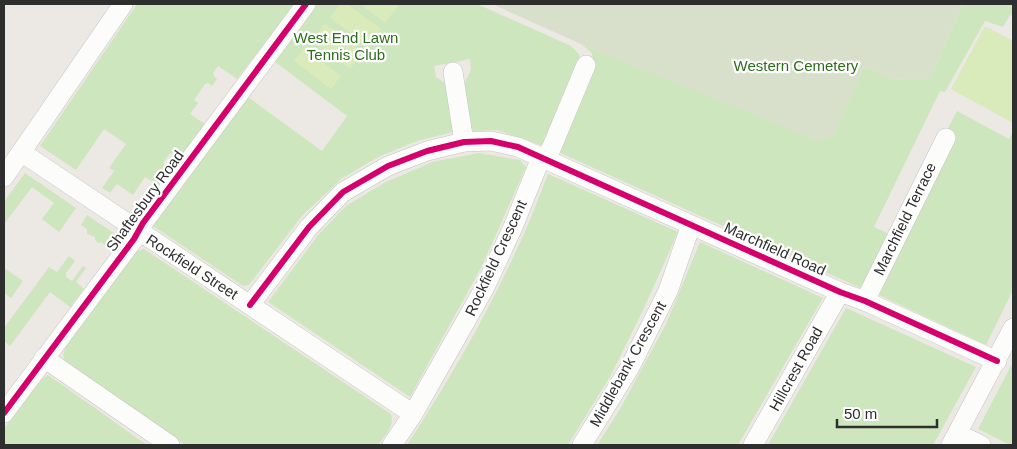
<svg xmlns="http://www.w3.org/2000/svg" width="1017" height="449" font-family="Helvetica,sans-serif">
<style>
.green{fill:#cee6be}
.cemetery{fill:#d8e0cc}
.pitch{fill:#d9eabb}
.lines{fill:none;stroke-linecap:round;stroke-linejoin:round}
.minor-casing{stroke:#c5c4c5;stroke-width:20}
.minor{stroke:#fcfcfb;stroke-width:19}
.cycleway-casing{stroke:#fff;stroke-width:9}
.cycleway{stroke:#d6006c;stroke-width:6}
.labels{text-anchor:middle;stroke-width:4.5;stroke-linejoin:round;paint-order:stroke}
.park-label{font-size:15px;fill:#2c6e1b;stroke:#fff}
.street-label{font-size:15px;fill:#2e2e2e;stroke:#fff}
</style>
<rect width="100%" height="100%" fill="#ece8e4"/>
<g class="green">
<path d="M137,4h157l-57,75 -19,-13 -5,7 1,3 3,3 -5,7 -4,-3 -3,1 -11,16 4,3 -8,11 15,10 -26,35 -9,-6 -7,10 8,6 -13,16 -13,-8 -12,18 -16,-11 -7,9 -8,-5 12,-17 -5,-3 17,-24 -22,-15 -28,41 -36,-24z"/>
<path d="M317,4h160l94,42 8,8 1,10 -34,83 -49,-17 -23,1 -4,-3 -6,-44 7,-14 -1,-11 -36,7 2,11 13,9 4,46 -36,9 -39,16 -37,22 -39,37 -53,69 -6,1 -90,-60 95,-129 74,54 25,-35 -73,-55z"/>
<path d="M963,4h50v12l-3,-1 -7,12 -18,-6 -40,71 -5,-1 -66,136 15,7 -26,55 -307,-138 37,-88 -1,-10 -11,-9 89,36 163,55 31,-69 30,14 36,-2z"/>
<path d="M957,111l52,28 4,-7v158l-27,55 -107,-50 75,-157 -9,-4z"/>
<path d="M479,153l41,7 6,7 -44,99 -72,131 -142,-95 51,-68 27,-28 38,-23 48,-21z"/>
<path d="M25,173l51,35 -17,24 -17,-13 12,-16 -22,-16 -28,37v-22z"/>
<path d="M548,174l130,58 -33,74 -34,69 -43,70h-161c43,-66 83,-135 115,-207 10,-21 17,-42 26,-64z"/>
<path d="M87,215l34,23 -8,10 -6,-5 -2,2 -4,-3 -2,1 -4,-3v-3l-8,-3v-5l-6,-4z"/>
<path d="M700,242l123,56 -85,147h-141l23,-36 46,-85z"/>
<path d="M144,249l247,165c4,12 -6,21 -13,31h-193l-120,-84 -2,-6 2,-7 72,-97z"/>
<path d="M69,256l6,5 -9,12v4l6,4 11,-15 3,2 -10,14 8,7 -14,18 -20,-15 -40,54 -6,-5v-13l45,-61 8,5z"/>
<path d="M6,269l17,12 -12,17 -7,-5v-22z"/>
<path d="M846,308l130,59 -43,78h-165z"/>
<path d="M1013,362v83h-3l-32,-16z"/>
<path d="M48,375l99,70h-143v-16l38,-50z"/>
</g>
<path class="cemetery" d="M492,4h471l-33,74 -36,2 -30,-14 -31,70 -15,5 -237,-97z"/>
<g class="pitch">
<path d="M340,4h7l34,25 -13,17 -38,-28z"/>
<path d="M360,4h36l2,2 -13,17z"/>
<path d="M325,23l38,29 -13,17 -38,-28z"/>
<path d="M985,26l28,15v82l-62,-34z"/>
<path d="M304,48l37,28 -10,13 -37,-28z"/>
</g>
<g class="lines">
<defs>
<g id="minor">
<path d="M453,72l11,70"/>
<path d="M21,152l392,262"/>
<path d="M4,177l119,-173"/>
<path d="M865,301l81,-163"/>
<path d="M250,305l59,-78 34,-35 45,-26 39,-15 37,-9 27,-1 27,6 322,145 25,9 132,60"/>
<path d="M44,358l126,87"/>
<path d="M4,413l130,-174 9,-16 163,-219"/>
<path d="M958,434l23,11"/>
<path d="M392,445l21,-31 72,-127 28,-60 25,-62 13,-16 35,-84"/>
<path d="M582,445l48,-78 38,-76 23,-66"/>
<path d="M753,445l87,-153"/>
<path d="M951,445l62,-117"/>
</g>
</defs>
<use href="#minor" class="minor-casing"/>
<use href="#minor" class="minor"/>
<defs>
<g id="cycleway">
<path d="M250,305l59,-78 34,-35 45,-26 39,-15 37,-9 27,-1 27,6 322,145 25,9 132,60"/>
<path d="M4,413l130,-174 9,-16 163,-219"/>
</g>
</defs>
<use href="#cycleway" class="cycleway-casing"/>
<use href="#cycleway" class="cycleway"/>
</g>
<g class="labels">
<g class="park-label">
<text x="346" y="43">West End Lawn<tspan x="346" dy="17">Tennis Club</tspan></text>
<text x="796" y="71">Western Cemetery</text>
</g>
<g class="street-label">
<text transform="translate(145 201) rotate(-54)" y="5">Shaftesbury Road</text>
<text transform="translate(905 219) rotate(-64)" y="5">Marchfield Terrace</text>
<text transform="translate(775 249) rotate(24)" y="5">Marchfield Road</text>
<text transform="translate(496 258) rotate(-65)" y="5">Rockfield Crescent</text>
<text transform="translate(192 267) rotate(33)" y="5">Rockfield Street</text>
<text transform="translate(628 364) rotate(-61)" y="5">Middlebank Crescent</text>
<text transform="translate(796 369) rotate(-61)" y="5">Hillcrest Road</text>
</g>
</g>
<rect width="1017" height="449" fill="none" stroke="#2e2e2e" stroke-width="10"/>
<path d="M837 419v8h100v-8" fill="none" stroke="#2e2e2e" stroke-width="2.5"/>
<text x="844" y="419" font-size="15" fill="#2e2e2e" stroke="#ffffff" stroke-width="4" paint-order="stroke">50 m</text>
</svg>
